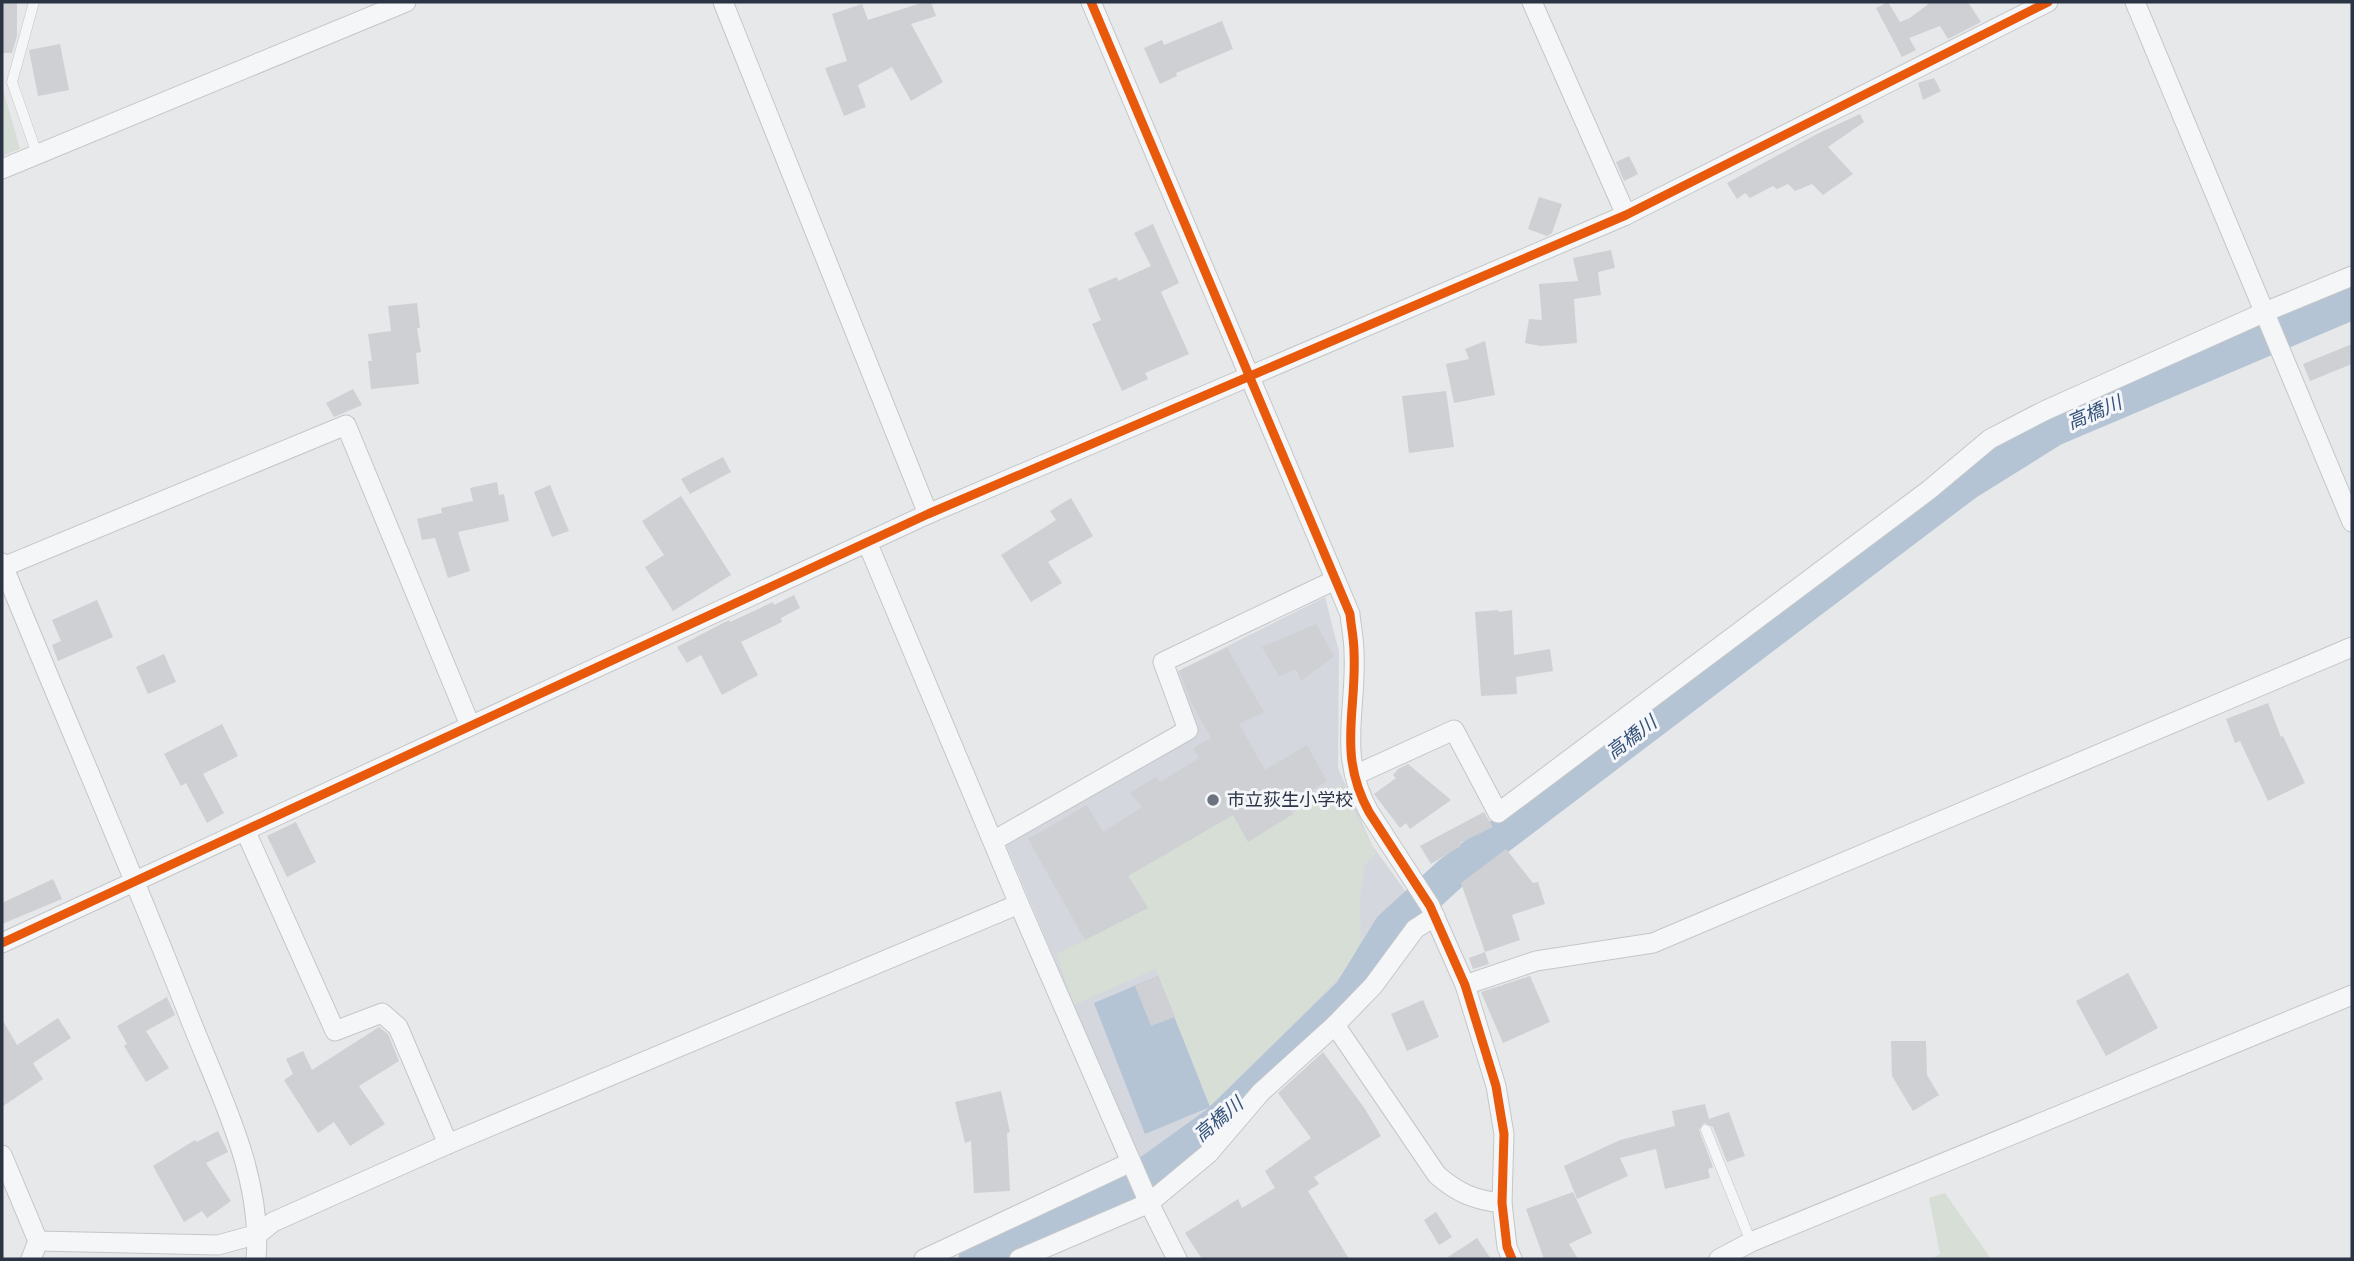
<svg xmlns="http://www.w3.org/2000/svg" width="2354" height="1261" font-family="Figtree,'Noto Sans JP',sans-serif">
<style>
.built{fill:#d4d7dd}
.green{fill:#d6ded6}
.water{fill:#b4c4d5}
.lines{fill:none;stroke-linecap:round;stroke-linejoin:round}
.river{stroke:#b4c4d5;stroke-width:35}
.building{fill:#ced0d3}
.lane-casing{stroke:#c4c6c8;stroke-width:11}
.street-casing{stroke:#c4c6c8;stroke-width:21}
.lane{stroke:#f5f6f7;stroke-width:10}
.street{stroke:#f5f6f7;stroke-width:19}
.cycleway-casing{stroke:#f4f6f9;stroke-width:13}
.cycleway{stroke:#e8590c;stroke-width:9}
.poi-dot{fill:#6c737f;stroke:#f4f6f9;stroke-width:2.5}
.labels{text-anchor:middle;stroke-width:6;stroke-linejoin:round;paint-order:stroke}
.poi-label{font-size:18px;fill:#2b3445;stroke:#f4f6f9;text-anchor:start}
.water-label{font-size:19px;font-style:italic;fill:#34527a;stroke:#f4f6f9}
</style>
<rect width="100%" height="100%" fill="#e6e8ea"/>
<path class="built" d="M1325,597l14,55 -1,116 34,77 37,51 -18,15 -38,57 -152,151 -60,44 -135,-318 191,-109 -23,-63z"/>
<g class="green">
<path d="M2,86l18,63 -18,7z"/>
<path d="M1340,784l36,69 -11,12 -5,31 1,45 -16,31 -135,135 -55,-138 -81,36 -18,-51 92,-46 -20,-33 105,-60 15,26z"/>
<path d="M1945,1193l46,66h-60l9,-5 -11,-56z"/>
</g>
<path class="water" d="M1158,976l52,131 -65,27 -51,-131z"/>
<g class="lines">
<path class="river" d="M976,1259l139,-62 103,-74 133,-130 40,-65 59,-54 515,-390 88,-55 299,-127"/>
</g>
<g class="building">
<path d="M2,2h15v34l-5,17h-10z"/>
<path d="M924,2h7l5,14 -25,8 32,58 -32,19 -19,-34 -34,18 8,22 -22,9 -19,-48 22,-7 -15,-47 30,-10 6,16z"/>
<path d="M1888,2l12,20 10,-4 21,-16h37l13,20 -33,17 -8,-13 -31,12 7,12 -14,7 -26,-49z"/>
<path d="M1222,21l11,28 -57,24 1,3 -17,8 -16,-36 18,-8 2,5z"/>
<path d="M60,44l9,46 -31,6 -9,-46z"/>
<path d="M1934,78l7,13 -18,9 -5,-17z"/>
<path d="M1860,114l4,8 -36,25 25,27 -30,21 -11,-11 -17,7 -7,-7 -11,5 -4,-3 -23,12 -5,-5 -8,6 -10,-16 88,-48z"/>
<path d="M1629,156l9,18 -14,7 -8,-19z"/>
<path d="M1539,197l23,7 -10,29 -5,3 -19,-7z"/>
<path d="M1153,224l26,59 -18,9 28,62 -44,19 3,6 -26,12 -30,-67 9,-4 -13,-31 29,-12 1,4 33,-15 -17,-33z"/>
<path d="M1611,250l4,18 -17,4 3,23 -27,4 3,44 -36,3 -16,-3 4,-24 13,1 -3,-36 39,-3 -5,-23z"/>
<path d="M417,303l3,25h-3l4,24 -5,1 3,31 -48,5 -3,-28h4l-4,-27 23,-3 -3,-25z"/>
<path d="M1485,341l10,54 -41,8 -8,-39 23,-5 -4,-10z"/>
<path d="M2352,344v20l-42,17 -7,-17z"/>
<path d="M353,389l9,16 -28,12 -8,-14z"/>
<path d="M1446,391l8,56 -45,6 -7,-57z"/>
<path d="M723,457l8,15 -41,22 -9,-15z"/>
<path d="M497,482l2,13 5,-1 5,27 -51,11 12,39 -22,7 -13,-40 -13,2 -5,-21 25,-6 -1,-5 32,-7 -3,-13z"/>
<path d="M550,485l19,46 -17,6 -18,-45z"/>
<path d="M681,496l50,79 -58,36 -28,-44 19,-12 -22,-34z"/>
<path d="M1071,498l22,38 -45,26 14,21 -31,19 -30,-47 55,-35 -6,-9z"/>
<path d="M794,595l6,13 -19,10 1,4 -41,20 17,33 -36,20 -21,-40 -14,8 -10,-16 52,-27 1,2 43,-20 1,3z"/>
<path d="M97,600l16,37 -55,24 -6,-16 9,-4 -9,-21z"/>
<path d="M1498,610l1,2 13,-2 2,45 36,-6 3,22 -37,6 1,17 -36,2 -6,-84z"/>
<path d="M1316,624l18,32 -33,25 -5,-12 -17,7 -17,-29z"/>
<path d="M1227,648l37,64 -25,12 26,46 42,-25 20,36 -40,25 6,8 -45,28 -15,-27 -105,61 20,32 -63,32 -57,-101 59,-34 16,27 39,-25 -12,-14 26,-16 4,5 39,-24 -6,-10 18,-10 -20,-36 -12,-31z"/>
<path d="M164,654l12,28 -28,12 -12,-27z"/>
<path d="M2268,703l13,34 2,-1 22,47 -37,18 -28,-60 -5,2 -9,-24z"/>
<path d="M222,724l16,32 -35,18 21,39 -17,10 -21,-40 -5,3 -17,-32z"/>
<path d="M1408,764l43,36 -41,29 -4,-6 -6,5 -26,-34 22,-16 -3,-3 5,-6z"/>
<path d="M1484,812l9,15 -33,16 1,3 -30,18 -11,-18z"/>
<path d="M296,822l20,40 -29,15 -20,-41z"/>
<path d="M1506,849l27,34 5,-1 7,22 -33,11 8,25 -35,12 -24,-69z"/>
<path d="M53,879l9,20 -60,25v-21z"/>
<path d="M1485,952l4,12 -16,5 -4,-11z"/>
<path d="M2128,973l30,55 -52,28 -30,-55z"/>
<path d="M1158,976l17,41 -24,9 -16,-40z"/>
<path d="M1530,976l20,46 -47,21 -22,-51z"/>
<path d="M167,997l8,18 -29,16 23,37 -23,14 -22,-36 3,-2 -10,-18z"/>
<path d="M1423,1000l16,37 -32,14 -16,-37z"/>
<path d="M58,1018l13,20 -38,25 10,16 -41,28v-88l15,26z"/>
<path d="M379,1027l9,7 11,27 -40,25 26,38 -35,22 -16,-24 -16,11 -34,-53 9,-6 -7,-15 17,-8 9,19z"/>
<path d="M1891,1041h35l1,34 12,20 -26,16 -21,-35z"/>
<path d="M1323,1052l42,57 16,27 -67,41 5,7 -11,7 41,68h-147l-17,-26 53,-34 4,9 33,-20 -10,-17 46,-33 -33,-45z"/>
<path d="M1001,1091l9,41 -3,1 3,58 -36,2 -3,-52 -6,2 -10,-41z"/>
<path d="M1705,1104l4,15 20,-7 16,44 -18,6 -14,-35 -9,-4 -5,7 14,37 -5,2 2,9 -45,11 -9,-40 -36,9 8,18 -51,23 -13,-33 56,-26 55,-14 -3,-15z"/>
<path d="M218,1131l10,21 -22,11 25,38 -24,17 -5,-7 -18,11 -31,-56 42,-26 2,2z"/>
<path d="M1573,1192l19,41 -23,11 9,15h-34l-18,-50z"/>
<path d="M1436,1212l16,25 -13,8 -15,-25z"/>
<path d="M1477,1238l14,21h-46z"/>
</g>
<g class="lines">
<defs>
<g id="lane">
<path d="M34,2l-22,80 25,72"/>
<path d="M1706,1130l45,112"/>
</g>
<g id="street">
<path d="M723,2l205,512"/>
<path d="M1091,2l259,612c1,12 4,25 4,38 3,59 -17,102 15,160l61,94 35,79 31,101 8,48 -2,69 5,44 5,12"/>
<path d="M1532,2l94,213"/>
<path d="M2135,2l217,520"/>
<path d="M2,169l404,-167"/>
<path d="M867,542l152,362 130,299 28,56"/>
<path d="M2,563c61,151 127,300 187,453 30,77 74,159 67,243"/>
<path d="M3,567l343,-142 124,300"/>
<path d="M1355,775l99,-45 44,83 431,-323 61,-51 54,-28 221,-99 87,-36"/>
<path d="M245,830l90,201 47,-18 16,14 50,117"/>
<path d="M993,841l195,-111 -25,-68 172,-82"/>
<path d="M2,943l926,-429 698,-299 422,-213"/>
<path d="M1465,985l71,-24 117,-18 699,-296"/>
<path d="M1335,1025l102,150c21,18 37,25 65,28"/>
<path d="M2,1155l36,86 180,4 40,-11 15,-12 175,-78 571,-240"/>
<path d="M31,1259l7,-18"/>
<path d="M924,1259l207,-97"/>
<path d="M1019,1259l130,-56 59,-49 53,-62 74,-67 38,-39 42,-57 20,-13"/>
<path d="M1719,1259l32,-17 601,-247"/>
</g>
</defs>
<use href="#lane" class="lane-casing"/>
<use href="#street" class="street-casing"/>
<use href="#lane" class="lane"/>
<use href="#street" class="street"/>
<defs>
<g id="cycleway">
<path d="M1091,2l259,612c1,12 4,25 4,38 3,59 -17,102 15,160l61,94 35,79 31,101 8,48 -2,69 5,44 5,12"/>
<path d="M2,943l926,-429 698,-299 422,-213"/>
</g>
</defs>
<use href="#cycleway" class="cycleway-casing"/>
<use href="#cycleway" class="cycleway"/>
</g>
<circle class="poi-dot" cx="1213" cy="800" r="7"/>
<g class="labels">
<g class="poi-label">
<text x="1227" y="806">市立荻生小学校</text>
</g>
<g class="water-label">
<text transform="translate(2094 412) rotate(-23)" y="7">高橋川</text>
<text transform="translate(1631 737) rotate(-37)" y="7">高橋川</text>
<text transform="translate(1218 1119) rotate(-40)" y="7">高橋川</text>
</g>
</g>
<rect width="2354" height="1261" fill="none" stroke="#2b3445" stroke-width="7"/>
</svg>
